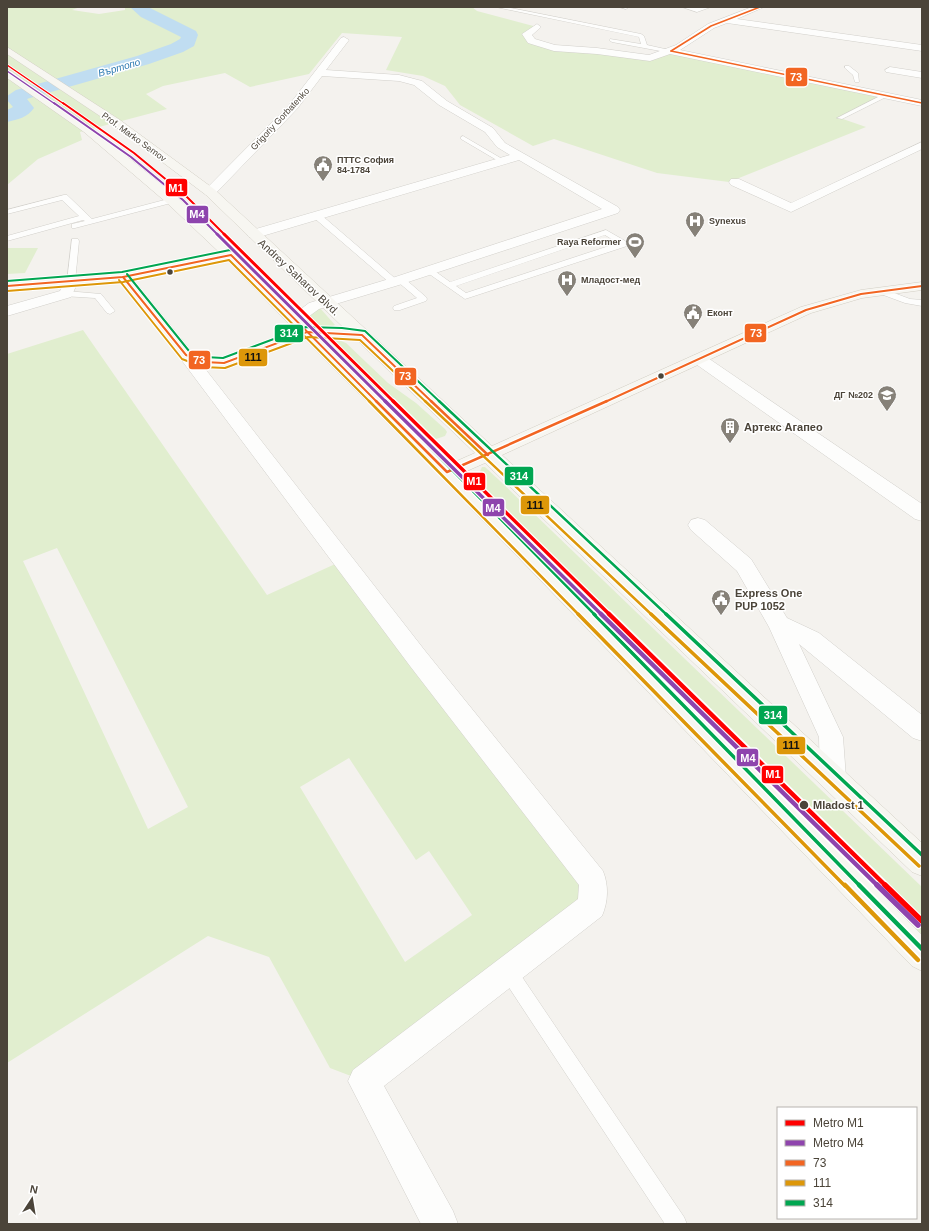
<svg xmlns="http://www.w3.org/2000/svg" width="929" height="1231" font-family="Arial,sans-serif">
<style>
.green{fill:#e1eecf;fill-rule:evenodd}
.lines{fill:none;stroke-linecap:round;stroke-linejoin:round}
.river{fill:#c0ddf1;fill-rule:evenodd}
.lane-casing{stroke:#d2d0cb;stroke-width:1}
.street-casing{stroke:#d2d0cb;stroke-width:1}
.secondary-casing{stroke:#d3cfc5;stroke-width:1}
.lane{fill:#fdfdfc;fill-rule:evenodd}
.street{fill:#fdfdfc;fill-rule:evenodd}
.secondary{fill:#f7f6f1;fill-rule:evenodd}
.bus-1-far2-casing{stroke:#fff;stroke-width:3}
.bus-1-far1-casing{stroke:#fff;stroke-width:4}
.bus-1-casing{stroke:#fff;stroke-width:5}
.bus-2-far3-casing{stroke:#fff;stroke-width:4}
.bus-2-far2-casing{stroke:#fff;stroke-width:5}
.bus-2-far1-casing{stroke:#fff;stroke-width:6}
.bus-2-casing{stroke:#fff;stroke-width:8}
.bus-3-far3-casing{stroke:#fff;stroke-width:4}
.bus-3-far2-casing{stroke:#fff;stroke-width:5}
.bus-3-far1-casing{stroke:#fff;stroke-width:6}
.bus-3-casing{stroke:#fff;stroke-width:8}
.bus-1-far2{stroke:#f26522;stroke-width:1.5}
.bus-1-far1{stroke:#f26522;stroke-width:2}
.bus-1{stroke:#f26522;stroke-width:2.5}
.bus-2-far3{stroke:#dd9709;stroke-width:2}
.bus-2-far2{stroke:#dd9709;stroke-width:2.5}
.bus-2-far1{stroke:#dd9709;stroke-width:3.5}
.bus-2{stroke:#dd9709;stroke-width:4.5}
.bus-3-far3{stroke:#00a651;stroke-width:2}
.bus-3-far2{stroke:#00a651;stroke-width:2.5}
.bus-3-far1{stroke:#00a651;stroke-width:3.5}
.bus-3{stroke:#00a651;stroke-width:4.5}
.metro-1-far5-casing{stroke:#fff;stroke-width:3}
.metro-1-far4-casing{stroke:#fff;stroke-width:3.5}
.metro-1-far3-casing{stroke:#fff;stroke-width:5}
.metro-1-far2-casing{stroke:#fff;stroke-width:6}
.metro-1-far1-casing{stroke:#fff;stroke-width:8}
.metro-1-casing{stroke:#fff;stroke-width:8}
.metro-2-far5-casing{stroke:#fff;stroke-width:3}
.metro-2-far4-casing{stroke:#fff;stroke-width:3.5}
.metro-2-far3-casing{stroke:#fff;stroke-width:5}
.metro-2-far2-casing{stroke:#fff;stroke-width:6}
.metro-2-far1-casing{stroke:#fff;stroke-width:8}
.metro-2-casing{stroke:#fff;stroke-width:8}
.metro-1-far5{stroke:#f00;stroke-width:1.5}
.metro-1-far4{stroke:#f00;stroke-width:2}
.metro-1-far3{stroke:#f00;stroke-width:3}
.metro-1-far2{stroke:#f00;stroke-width:3.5}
.metro-1-far1{stroke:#f00;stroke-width:4.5}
.metro-1{stroke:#f00;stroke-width:5.5}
.metro-2-far5{stroke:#8e44ad;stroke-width:1.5}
.metro-2-far4{stroke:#8e44ad;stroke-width:2}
.metro-2-far3{stroke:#8e44ad;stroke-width:3}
.metro-2-far2{stroke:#8e44ad;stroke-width:3.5}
.metro-2-far1{stroke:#8e44ad;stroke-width:4.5}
.metro-2{stroke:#8e44ad;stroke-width:5.5}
.bus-dot{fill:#4b4439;stroke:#fff;stroke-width:1.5}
.labels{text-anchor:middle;stroke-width:3;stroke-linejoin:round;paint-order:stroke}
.far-street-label{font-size:9px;fill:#4b4439;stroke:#fff}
.far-poi-label{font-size:9px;font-weight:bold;fill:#4b4439;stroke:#fff;text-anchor:start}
.far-water-label{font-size:10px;font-style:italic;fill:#2e7ab2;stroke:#fff}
.street-label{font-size:11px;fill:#4b4439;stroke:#fff}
.poi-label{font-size:11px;font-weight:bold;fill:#4b4439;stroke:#fff;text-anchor:start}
.stop-label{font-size:11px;font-weight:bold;fill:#4b4439;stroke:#fff;text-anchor:start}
.line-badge{stroke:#fff;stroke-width:1.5}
.badge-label{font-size:11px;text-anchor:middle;font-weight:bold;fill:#fff}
.pale-badge-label{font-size:11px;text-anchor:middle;font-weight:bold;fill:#111}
</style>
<rect width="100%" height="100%" fill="#f4f2ee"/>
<g class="green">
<path d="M7,7h73l-8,3 27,4 26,-4v-3h347l5,4 60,16 -10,7 13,11 110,13 21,-7 213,45 -44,22 26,9 -137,55 -72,-9 -103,-34 -21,7 -73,-41 -15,-19 -22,-10 -37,-6 16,-33 -60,-4 -33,41 -59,13 -25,-14 -62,13 -17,8 21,15 -87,23 2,8 -44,19 -31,26z"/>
<path d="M7,248h31l-13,25 -18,1z"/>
<path d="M320,308l15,17 -4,2 -25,-1 -1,-6 6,-8z"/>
<path d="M83,330l184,265 77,-35 249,321 -1,25 -228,175 -34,-13 -61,-111 -61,-21 -201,127v-709zM57,548l131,259 -40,22 -125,-268zM349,758l67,102 13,-9 43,64 -67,47 -105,-175z"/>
<path d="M320,337h11l15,6 42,40 28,20 29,26 2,3 -2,4 -9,3 -7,-3c-36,-34 -74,-64 -109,-99z"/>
<path d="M482,467h3l14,13 423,407v52l-438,-441c-5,-11 -8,-20 -2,-31z"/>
</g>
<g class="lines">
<path class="river" d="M130,7h18l48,24 2,4 -4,11 -11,6 -34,12 -119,34 -3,1 7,9c-7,10 -16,11 -27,14v-12l6,-3 -6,-7v-4l9,-6 121,-34 34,-12 9,-5 1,-2 -40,-20z"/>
<defs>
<g id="lane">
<path d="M496,7h10l135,27 3,2 3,9 27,6 -3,2 -59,-11 -3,-2 1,-1 31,5 -2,-7z"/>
<path d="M619,7h10l-3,2z"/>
<path d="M682,7l15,1 14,-1 -14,5z"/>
<path d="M845,66h4l9,7 1,9h-4l-2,-7 -8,-7z"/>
<path d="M884,94l3,2 -1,1 -44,22 -5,-1z"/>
<path d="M463,136l41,24 2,1 -4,2 -2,-1 -39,-23v-2z"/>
<path d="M64,195h3l25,24 80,-21 4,2 -1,2 -100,26h-3v-4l13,-3 -2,-1 -76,21v-5l72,-20 -17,-16 -55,14v-4z"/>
<path d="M313,213h6l78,67 4,-3 3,1 22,19 1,2 -1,2 -26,9h-6l-1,-2 1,-2 23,-8 -19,-16 -4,3 -3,-1 -78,-67z"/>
<path d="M606,230l21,12v4l-162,53 -40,-28 4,-3 3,1 18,13zM605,235l13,8 -152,50 -10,-7z"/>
<path d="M72,239h6l1,2 -4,41 -4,3 -4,-3z"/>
<path d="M881,288l29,11 12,1v6l-17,-3 -27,-10 -1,-2z"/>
<path d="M66,291l35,3 14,17 -5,3 -3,-1 -12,-15 -32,-2 -1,-2z"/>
<path d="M508,962l6,3 170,252 3,7h-22l-163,-247 -3,-6 3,-6z"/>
</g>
<g id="street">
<path d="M752,7h12l-27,12 185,26v6l-195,-28 -13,5 -34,22 242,50v6l-252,-52 -20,7 -53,-7 -43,-3 -26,-8 -6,-9 15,-10 4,3 -9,8 3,4 20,6 42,3 52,7 27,-10 32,-21z"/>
<path d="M344,37l5,3 -23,30 73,5 23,6 25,20 46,27 12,15 113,64 2,3 -2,3 -219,72 -80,24 -11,8 -8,23 -6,2 -6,-2 -2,-3 7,-22 16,-12 80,-24 213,-70 -83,-49 -260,77h-10l-2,-3 2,-3 261,-76 -13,-8 -12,-15 -46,-27 -25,-20 -15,-4 -77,-5 -25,33 -83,86h-8l-2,-3 2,-3 83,-84 52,-67z"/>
<path d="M890,67l32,5v6l-36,-6 -1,-2z"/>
<path d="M922,142v7l-131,63 -60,-27 -2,-3 2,-3h8l52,24z"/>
<path d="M71,278l5,1 2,3 -7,15 -64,19v-10l53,-15 6,-12z"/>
<path d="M186,350l6,2 234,300 177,219c6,15 5,31 -1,45l-218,170 69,125 5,13h-37l-73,-143 5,-11 225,-171 1,-14 -169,-219 -230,-308 -2,-3 2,-3z"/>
<path d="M699,354l6,2 217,148v17l-7,-2 -222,-157 -2,-3 2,-3z"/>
<path d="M698,518l7,2 46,39 36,59 32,15 103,82v26l-9,-3 -114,-94 44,93 3,41 -4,8 -9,4 -9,-4 -4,-8 -1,-41 -50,-110 -32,-56 -46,-41 -3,-5 3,-5z"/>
</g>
<path id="secondary" d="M7,47l113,73 94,69 278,257 309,-139 60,-17 61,-8v8l-60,8 -51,15 -309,142 420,388v33l-10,-4 -427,-409 -25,11 462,461v36l-10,-5 -472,-490 -136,-138 -74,28 -6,2 -20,-1 -24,-9 -61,-76 -112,8v-8l116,-9 97,-20 -53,-50 -83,-71 -77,-54v-8l4,1 81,57 85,69 59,55 75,75 34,2 -139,-134 -94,-71 -105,-70zM227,260l69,71 -74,27 -16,-1 -14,-5 -59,-73zM321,337l35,2 119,114 -25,11z"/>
</defs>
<use href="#lane" class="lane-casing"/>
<use href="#street" class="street-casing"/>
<use href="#secondary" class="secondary-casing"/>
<use href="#lane" class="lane"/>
<use href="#street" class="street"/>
<use href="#secondary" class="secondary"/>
<defs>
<g id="bus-1-far2">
<path d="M671,51l251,52"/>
<path d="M671,51l40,-25 49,-19"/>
</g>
<g id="bus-1-far1">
<path d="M123,277l63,78 18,7 20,1 83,-31 55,3 70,67"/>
<path d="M7,286l116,-9 108,-22 146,147"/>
<path d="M605,402l201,-92 55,-16 61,-8"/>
</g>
<g id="bus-1">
<path d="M376,401l71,71 160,-71"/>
<path d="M431,401l57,54"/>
</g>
<g id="bus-2-far3">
<path d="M119,280l63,79 21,8 22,1 83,-31 52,3 66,62"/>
<path d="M7,291l116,-9 106,-22 141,142"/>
</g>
<g id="bus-2-far2">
<path d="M369,401l210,214"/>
<path d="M425,401l227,214"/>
</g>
<g id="bus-2-far1">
<path d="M578,614l267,272"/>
<path d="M651,614l268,252"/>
</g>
<path id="bus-2" d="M845,885l73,75"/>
<g id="bus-3-far3">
<path d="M127,274l62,77 16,6 18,1 83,-31 36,1 23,3 75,71"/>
<path d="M7,281l115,-9 108,-22 4,1 151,151"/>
</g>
<g id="bus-3-far2">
<path d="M384,401l211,214"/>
<path d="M439,401l228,214"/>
</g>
<g id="bus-3-far1">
<path d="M594,614l266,272"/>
<path d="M666,614l256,241"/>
</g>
<path id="bus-3" d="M859,885l63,64"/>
</defs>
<use href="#bus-1-far2" class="bus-1-far2-casing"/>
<use href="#bus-1-far1" class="bus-1-far1-casing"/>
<use href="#bus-1" class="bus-1-casing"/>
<use href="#bus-2-far3" class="bus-2-far3-casing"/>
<use href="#bus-2-far2" class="bus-2-far2-casing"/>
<use href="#bus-2-far1" class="bus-2-far1-casing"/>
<use href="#bus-2" class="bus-2-casing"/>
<use href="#bus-3-far3" class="bus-3-far3-casing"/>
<use href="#bus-3-far2" class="bus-3-far2-casing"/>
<use href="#bus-3-far1" class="bus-3-far1-casing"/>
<use href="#bus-3" class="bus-3-casing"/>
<use href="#bus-1-far2" class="bus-1-far2"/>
<use href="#bus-1-far1" class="bus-1-far1"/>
<use href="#bus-1" class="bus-1"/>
<use href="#bus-2-far3" class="bus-2-far3"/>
<use href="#bus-2-far2" class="bus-2-far2"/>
<use href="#bus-2-far1" class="bus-2-far1"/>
<use href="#bus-2" class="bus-2"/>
<use href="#bus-3-far3" class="bus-3-far3"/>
<use href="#bus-3-far2" class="bus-3-far2"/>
<use href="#bus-3-far1" class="bus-3-far1"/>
<use href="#bus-3" class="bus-3"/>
<defs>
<path id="metro-1-far5" d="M7,65l57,39"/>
<path id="metro-1-far4" d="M63,103l71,50 52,43 39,39"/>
<path id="metro-1-far3" d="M224,234l170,168"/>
<path id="metro-1-far2" d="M393,401l217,214"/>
<path id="metro-1-far1" d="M609,614l277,272"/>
<path id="metro-1" d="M885,885l37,36"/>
<path id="metro-2-far5" d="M7,71l48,33"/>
<path id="metro-2-far4" d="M54,103l77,54 52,43 35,35"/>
<path id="metro-2-far3" d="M217,234l169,168"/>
<path id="metro-2-far2" d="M385,401l217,214"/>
<path id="metro-2-far1" d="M601,614l277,272"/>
<path id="metro-2" d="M877,885l41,40"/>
</defs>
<use href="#metro-1-far5" class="metro-1-far5-casing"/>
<use href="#metro-1-far4" class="metro-1-far4-casing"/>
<use href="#metro-1-far3" class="metro-1-far3-casing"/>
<use href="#metro-1-far2" class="metro-1-far2-casing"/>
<use href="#metro-1-far1" class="metro-1-far1-casing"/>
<use href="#metro-1" class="metro-1-casing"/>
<use href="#metro-2-far5" class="metro-2-far5-casing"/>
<use href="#metro-2-far4" class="metro-2-far4-casing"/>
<use href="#metro-2-far3" class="metro-2-far3-casing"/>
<use href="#metro-2-far2" class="metro-2-far2-casing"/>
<use href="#metro-2-far1" class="metro-2-far1-casing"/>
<use href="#metro-2" class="metro-2-casing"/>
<use href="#metro-1-far5" class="metro-1-far5"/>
<use href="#metro-1-far4" class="metro-1-far4"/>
<use href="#metro-1-far3" class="metro-1-far3"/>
<use href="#metro-1-far2" class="metro-1-far2"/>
<use href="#metro-1-far1" class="metro-1-far1"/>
<use href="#metro-1" class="metro-1"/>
<use href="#metro-2-far5" class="metro-2-far5"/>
<use href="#metro-2-far4" class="metro-2-far4"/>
<use href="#metro-2-far3" class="metro-2-far3"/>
<use href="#metro-2-far2" class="metro-2-far2"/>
<use href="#metro-2-far1" class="metro-2-far1"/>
<use href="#metro-2" class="metro-2"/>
</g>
<defs>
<symbol id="civic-pin" viewBox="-11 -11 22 30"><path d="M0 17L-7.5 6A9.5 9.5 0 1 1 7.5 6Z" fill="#868178" stroke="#fff"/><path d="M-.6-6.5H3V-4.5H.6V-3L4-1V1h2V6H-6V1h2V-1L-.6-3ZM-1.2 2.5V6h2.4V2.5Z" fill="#fff"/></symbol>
<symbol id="hospital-pin" viewBox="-11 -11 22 30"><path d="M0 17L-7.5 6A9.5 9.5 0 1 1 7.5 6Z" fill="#868178" stroke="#fff"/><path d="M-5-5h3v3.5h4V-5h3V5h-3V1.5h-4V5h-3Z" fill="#fff"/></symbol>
<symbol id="stadium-pin" viewBox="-11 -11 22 30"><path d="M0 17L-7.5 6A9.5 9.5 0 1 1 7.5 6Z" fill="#868178" stroke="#fff"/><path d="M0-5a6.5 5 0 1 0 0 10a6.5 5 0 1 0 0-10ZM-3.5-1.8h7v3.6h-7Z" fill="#fff"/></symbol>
<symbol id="school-pin" viewBox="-11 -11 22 30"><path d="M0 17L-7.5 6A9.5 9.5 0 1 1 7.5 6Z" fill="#868178" stroke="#fff"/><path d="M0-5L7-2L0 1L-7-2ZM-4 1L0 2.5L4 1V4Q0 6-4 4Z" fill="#fff"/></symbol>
<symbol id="building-pin" viewBox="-11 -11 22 30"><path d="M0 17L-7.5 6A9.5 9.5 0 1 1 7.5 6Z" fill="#868178" stroke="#fff"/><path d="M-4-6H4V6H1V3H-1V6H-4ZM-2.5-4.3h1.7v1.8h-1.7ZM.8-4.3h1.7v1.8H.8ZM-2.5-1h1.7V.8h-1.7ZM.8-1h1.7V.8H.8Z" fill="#fff"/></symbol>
</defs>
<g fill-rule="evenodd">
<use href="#civic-pin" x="312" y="154" width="22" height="30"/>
<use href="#hospital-pin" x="684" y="210" width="22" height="30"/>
<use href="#stadium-pin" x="624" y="231" width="22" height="30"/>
<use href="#hospital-pin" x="556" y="269" width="22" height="30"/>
<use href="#civic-pin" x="682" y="302" width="22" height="30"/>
<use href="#school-pin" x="876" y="384" width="22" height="30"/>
<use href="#building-pin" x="719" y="416" width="22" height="30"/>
<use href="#civic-pin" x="710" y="588" width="22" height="30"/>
</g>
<g class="bus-dot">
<circle cx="170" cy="272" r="3.5"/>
<circle cx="661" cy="376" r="3.5"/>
<circle cx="804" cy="805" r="5"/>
</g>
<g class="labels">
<g class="far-street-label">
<text transform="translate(280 119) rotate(-47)" y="3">Grigoriy Gorbatenko</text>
<text transform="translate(134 137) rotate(36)" y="3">Prof. Marko Semov</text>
</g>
<g class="far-poi-label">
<text x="337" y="163">ПТТС София<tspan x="337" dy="10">84-1784</tspan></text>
<text x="709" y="224">Synexus</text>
<text x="621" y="245" text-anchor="end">Raya Reformer</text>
<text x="581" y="283">Младост-мед</text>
<text x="707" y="316">Еконт</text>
<text x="873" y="398" text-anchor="end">ДГ №202</text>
</g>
<g class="far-water-label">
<text transform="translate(119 67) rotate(-16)" y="4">Въртопо</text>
</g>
<g class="street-label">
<text transform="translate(299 277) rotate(43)" y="4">Andrey Saharov Blvd.</text>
</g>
<g class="poi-label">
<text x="744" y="431">Артекс Агапео</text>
<text x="735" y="597">Express One<tspan x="735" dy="13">PUP 1052</tspan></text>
</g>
<g class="stop-label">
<text x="813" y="809">Mladost 1</text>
</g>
</g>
<g class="line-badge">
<rect x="785" y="67" width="23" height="20" rx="4" fill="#f26522"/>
<rect x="165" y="178" width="23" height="19" rx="4" fill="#f00"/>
<rect x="186" y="205" width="23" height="19" rx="4" fill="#8e44ad"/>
<rect x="744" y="323" width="23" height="20" rx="4" fill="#f26522"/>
<rect x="274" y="324" width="30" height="19" rx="4" fill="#00a651"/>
<rect x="238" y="348" width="30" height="19" rx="4" fill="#dd9709"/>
<rect x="188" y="350" width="23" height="20" rx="4" fill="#f26522"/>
<rect x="394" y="367" width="23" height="19" rx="4" fill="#f26522"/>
<rect x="504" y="466" width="30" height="20" rx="4" fill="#00a651"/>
<rect x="463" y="472" width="23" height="19" rx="4" fill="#f00"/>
<rect x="520" y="495" width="30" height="20" rx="4" fill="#dd9709"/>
<rect x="482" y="498" width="23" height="19" rx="4" fill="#8e44ad"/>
<rect x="758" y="705" width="30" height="20" rx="4" fill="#00a651"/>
<rect x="776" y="736" width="30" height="19" rx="4" fill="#dd9709"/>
<rect x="736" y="748" width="23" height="19" rx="4" fill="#8e44ad"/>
<rect x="761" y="765" width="23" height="19" rx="4" fill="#f00"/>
</g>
<g class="badge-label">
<text x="796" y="81">73</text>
<text x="176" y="192">M1</text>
<text x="197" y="218">M4</text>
<text x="756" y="337">73</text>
<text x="289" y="337">314</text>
<text x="199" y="364">73</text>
<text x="405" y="380">73</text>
<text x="519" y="480">314</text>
<text x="474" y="485">M1</text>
<text x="493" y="512">M4</text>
<text x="773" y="719">314</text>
<text x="748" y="762">M4</text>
<text x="773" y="778">M1</text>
</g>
<g class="pale-badge-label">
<text x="253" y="361">111</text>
<text x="535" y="509">111</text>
<text x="791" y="749">111</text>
</g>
<rect width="929" height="1231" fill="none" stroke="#4b4439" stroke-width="16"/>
<rect x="777" y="1107" width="140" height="112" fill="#ffffff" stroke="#b7b4b0"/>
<rect x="785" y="1120" width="20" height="6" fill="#ff0000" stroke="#b7b4b0"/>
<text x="813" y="1127" font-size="12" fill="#4b4439">Metro M1</text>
<rect x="785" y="1140" width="20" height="6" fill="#8e44ad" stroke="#b7b4b0"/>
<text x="813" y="1147" font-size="12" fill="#4b4439">Metro M4</text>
<rect x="785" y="1160" width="20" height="6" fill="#f26522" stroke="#b7b4b0"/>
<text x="813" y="1167" font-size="12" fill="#4b4439">73</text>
<rect x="785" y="1180" width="20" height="6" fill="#dd9709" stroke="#b7b4b0"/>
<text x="813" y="1187" font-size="12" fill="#4b4439">111</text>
<rect x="785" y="1200" width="20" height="6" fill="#00a651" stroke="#b7b4b0"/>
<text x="813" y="1207" font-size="12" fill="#4b4439">314</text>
<g transform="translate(32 1199) rotate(12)" stroke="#ffffff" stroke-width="3" paint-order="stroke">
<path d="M0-3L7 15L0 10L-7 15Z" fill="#4b4439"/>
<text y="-6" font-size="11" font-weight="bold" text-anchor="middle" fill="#4b4439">N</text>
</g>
</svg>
